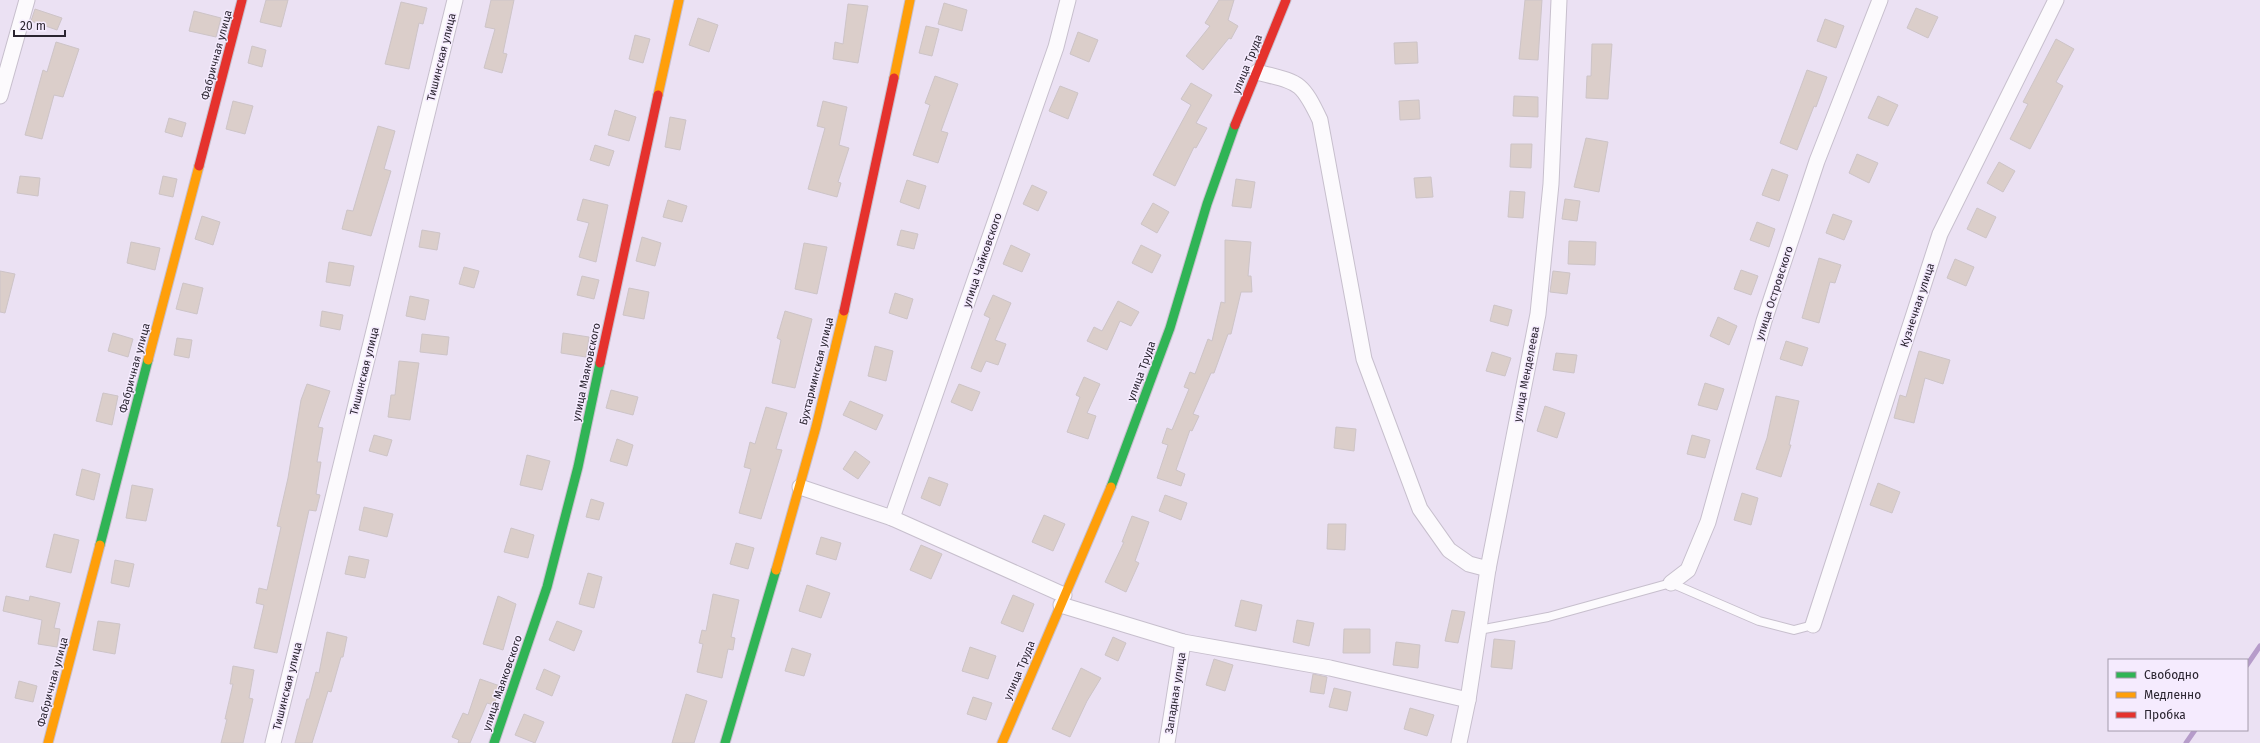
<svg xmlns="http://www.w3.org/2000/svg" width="2260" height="743" font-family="'Fira Sans',sans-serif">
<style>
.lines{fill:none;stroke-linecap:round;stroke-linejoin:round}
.stream{stroke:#b69cca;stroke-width:5}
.building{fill:#dbceca;stroke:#cdc4c7}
.lane-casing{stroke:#c7bfcd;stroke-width:10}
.street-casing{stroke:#c7bfcd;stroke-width:17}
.fast-casing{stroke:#c7bfcd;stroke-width:11}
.slow-casing{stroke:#c7bfcd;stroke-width:11}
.jam-casing{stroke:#c7bfcd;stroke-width:11}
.lane{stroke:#fcfafd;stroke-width:8}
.street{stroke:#fcfafd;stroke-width:15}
.fast{stroke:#30b455;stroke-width:9}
.slow{stroke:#ff9f0a;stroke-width:9}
.jam{stroke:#e5322d;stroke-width:9}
.labels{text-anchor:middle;stroke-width:3;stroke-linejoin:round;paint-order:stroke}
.street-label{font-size:11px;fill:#2a2430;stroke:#f5ebfe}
</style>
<rect width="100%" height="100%" fill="#ebe1f3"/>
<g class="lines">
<g class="stream">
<path d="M2247,665l13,-19"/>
<path d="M2186,743l9,-13"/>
</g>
</g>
<g class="building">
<path d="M266,0h22l-7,27 -21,-5z"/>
<path d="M491,0h23l-11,53 4,1 -5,19 -18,-5 11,-39 -10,-2z"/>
<path d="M1219,0h15l-6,20 10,6 -7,13 -2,-1 -26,32 -17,-14 24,-30 -5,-3z"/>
<path d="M1525,0h17l-4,60 -19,-1z"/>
<path d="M401,2l26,6 -4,16 -4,-1 -10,46 -24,-5z"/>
<path d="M944,3l23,7 -5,21 -24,-7z"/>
<path d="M848,4l20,2 -10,57 -25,-4 2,-17 8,2z"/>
<path d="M1916,8l22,9 -10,21 -21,-10z"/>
<path d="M35,9l27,9 -5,12 -26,-9z"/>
<path d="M194,11l27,7 -5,19 -27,-6z"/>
<path d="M698,18l20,7 -9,27 -20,-7z"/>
<path d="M1825,19l19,7 -8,22 -19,-7z"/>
<path d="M926,26l13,3 -7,27 -13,-3z"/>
<path d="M1078,32l20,8 -9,22 -19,-8z"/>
<path d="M635,35l15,4 -7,24 -14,-4z"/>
<path d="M2056,39l18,10 -18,33 7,4 -33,63 -20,-10 18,-35 -5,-2z"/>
<path d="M56,42l23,7 -16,48 -9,-2 -12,44 -17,-4 18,-65 4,2z"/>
<path d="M1417,42l1,21 -23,1 -1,-21z"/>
<path d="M1592,44h20l-4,55 -22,-1 1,-22h4z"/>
<path d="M252,46l14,4 -4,17 -14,-4z"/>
<path d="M1807,70l20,7 -11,30 -2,-1 -17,44 -17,-7z"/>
<path d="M935,76l23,8 -17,47 7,2 -10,30 -25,-8 17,-50 -5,-2z"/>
<path d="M1191,83l21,12 -16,28 11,5 -11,20 -2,-1 -19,39 -22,-11 38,-70 -10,-6z"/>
<path d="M1060,86l18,7 -10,26 -19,-8z"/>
<path d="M1514,96l24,1v20l-25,-1z"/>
<path d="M1878,96l20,9 -10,21 -20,-8z"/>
<path d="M1419,100l1,19 -20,1 -1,-19z"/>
<path d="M233,101l20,5 -8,28 -19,-5z"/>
<path d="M823,101l24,6 -8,38 10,3 -11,34 3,1 -4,14 -29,-8 17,-61 -8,-2z"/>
<path d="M615,110l21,7 -7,24 -21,-6z"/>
<path d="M670,117l16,3 -6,30 -15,-3z"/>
<path d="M169,118l17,5 -4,14 -17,-5z"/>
<path d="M378,126l17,5 -11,38 7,2 -20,65 -29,-7 5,-19 6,1z"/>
<path d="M1586,138l22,4 -9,50 -25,-5z"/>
<path d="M1511,144h21l-1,24 -21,-1z"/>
<path d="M595,145l19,6 -5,15 -19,-6z"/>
<path d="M1857,154l21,9 -9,20 -20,-10z"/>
<path d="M1999,162l16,9 -12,21 -16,-9z"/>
<path d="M1772,169l16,6 -9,26 -17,-6z"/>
<path d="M20,176l20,2 -2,18 -21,-3z"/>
<path d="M163,176l14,3 -4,18 -14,-3z"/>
<path d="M1431,177l2,20 -17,1 -2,-20z"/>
<path d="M1236,179l19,3 -4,26 -19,-2z"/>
<path d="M907,180l19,6 -7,23 -19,-7z"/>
<path d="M1032,185l15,7 -9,19 -15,-7z"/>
<path d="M1510,191l15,1 -2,26 -15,-1z"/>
<path d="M583,199l25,6 -12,57 -17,-5 10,-34 -12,-3z"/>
<path d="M1565,199l15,2 -3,20 -15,-2z"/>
<path d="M668,200l19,6 -5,16 -19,-5z"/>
<path d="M1153,203l16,9 -12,21 -16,-9z"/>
<path d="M1977,208l19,9 -10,21 -19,-9z"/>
<path d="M1833,214l19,7 -8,19 -18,-7z"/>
<path d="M202,216l18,6 -7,23 -18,-6z"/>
<path d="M1757,222l18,7 -6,18 -19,-7z"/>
<path d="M422,230l18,3 -3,17 -18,-3z"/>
<path d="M901,230l17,4 -4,15 -17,-4z"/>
<path d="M642,237l19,6 -6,23 -19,-5z"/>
<path d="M1225,240l26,2 -3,34h3l1,16h-11l-10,42h-3l-14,39h-3l-18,41 6,2 -7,15 -2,-1 -14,40 9,4 -4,12 -24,-8 11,-33 -6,-2 5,-15 5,2 17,-41 -5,-2 6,-15 5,2 13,-35 4,2 9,-39 4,1z"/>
<path d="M1569,241l27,1 -1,23 -27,-1z"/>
<path d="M131,242l29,6 -5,22 -28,-7z"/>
<path d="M804,243l23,4 -10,47 -22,-5z"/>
<path d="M1011,245l19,9 -8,18 -19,-8z"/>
<path d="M1141,245l20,10 -9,18 -20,-10z"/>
<path d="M1819,258l22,7 -6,18 -5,-1 -11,41 -17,-5z"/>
<path d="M1955,259l19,8 -8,19 -19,-8z"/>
<path d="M329,262l25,4 -4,20 -24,-4z"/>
<path d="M464,267l15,4 -5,17 -15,-4z"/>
<path d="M1741,270l17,6 -7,19 -17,-6z"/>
<path d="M0,271l15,3 -10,39 -5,-1z"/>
<path d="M1553,271l17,2 -3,21 -17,-2z"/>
<path d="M582,276l17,4 -5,19 -17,-4z"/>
<path d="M183,283l20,5 -6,26 -21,-5z"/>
<path d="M629,288l20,4 -5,27 -21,-4z"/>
<path d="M895,293l18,6 -6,20 -18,-6z"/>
<path d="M993,295l18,8 -16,37 11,4 -8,21 -12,-4 -5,11 -10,-4 19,-50 -6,-3z"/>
<path d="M410,296l19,4 -4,20 -19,-4z"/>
<path d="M1118,301l21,11 -8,14 -11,-5 -13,29 -20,-9 7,-14 8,4z"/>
<path d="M1494,305l18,5 -4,16 -18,-5z"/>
<path d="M322,311l21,4 -3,15 -20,-4z"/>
<path d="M785,311l27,8 -17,69 -23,-5 9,-43 -4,-2z"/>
<path d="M1718,317l19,9 -8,19 -19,-9z"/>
<path d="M113,333l20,6 -5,18 -20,-6z"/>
<path d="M563,333l26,4 -3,20 -25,-4z"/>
<path d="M422,334l27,3 -2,18 -27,-3z"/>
<path d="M177,338l15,2 -3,18 -15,-3z"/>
<path d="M1786,341l22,7 -6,18 -22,-7z"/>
<path d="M875,346l18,5 -7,30 -18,-5z"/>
<path d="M1919,351l31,9 -7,24 -18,-6 -11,45 -20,-5 6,-23 6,2z"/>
<path d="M1492,352l19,6 -6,18 -19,-5z"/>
<path d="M1556,353l21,2 -3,18 -21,-3z"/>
<path d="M399,361l20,2 -9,57 -22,-3 3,-22h4z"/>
<path d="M1084,377l16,7 -13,29 9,3 -8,23 -21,-7 13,-35 -4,-2z"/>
<path d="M1705,383l19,6 -7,21 -19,-5z"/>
<path d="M307,384l23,7 -12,36 5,1 -6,34h4l-5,32 4,1 -4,16 -7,-1 -32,143 -23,-5 10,-43 -8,-2 3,-15 8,2 14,-63 -4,-1 11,-48 13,-78z"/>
<path d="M959,384l21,8 -8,19 -21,-9z"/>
<path d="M611,390l27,7 -5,18 -27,-7z"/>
<path d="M103,393l15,3 -6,29 -16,-4z"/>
<path d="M1776,396l23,5 -10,44h2l-10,32 -25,-8 11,-31z"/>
<path d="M850,401l33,14 -7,15 -33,-15z"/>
<path d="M1545,406l20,7 -8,25 -20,-7z"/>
<path d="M766,407l21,6 -11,36 6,1 -21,69 -22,-6 12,-44 -7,-2 6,-25 5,2z"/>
<path d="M1336,427l20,2 -2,22 -20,-3z"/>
<path d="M374,435l18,5 -5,16 -18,-5z"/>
<path d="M1692,435l18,5 -5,18 -18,-4z"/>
<path d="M617,439l16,6 -6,21 -17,-5z"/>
<path d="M855,451l15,11 -12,17 -15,-10z"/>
<path d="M527,455l23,6 -8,29 -22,-5z"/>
<path d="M82,469l18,5 -6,26 -18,-5z"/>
<path d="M929,477l19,7 -8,22 -19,-8z"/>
<path d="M1878,483l22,9 -8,21 -22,-8z"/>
<path d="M132,485l21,4 -7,32 -20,-3z"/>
<path d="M1742,493l16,5 -7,27 -17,-5z"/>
<path d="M1165,495l22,8 -6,17 -22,-9z"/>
<path d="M591,499l13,4 -5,17 -13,-3z"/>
<path d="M364,507l29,7 -6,23 -28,-7z"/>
<path d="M1044,515l21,9 -12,27 -21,-9z"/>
<path d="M1132,516l17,6 -14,39 4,2 -13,29 -21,-10 19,-40h-2z"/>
<path d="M1328,524h18l-1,26 -18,-1z"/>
<path d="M511,528l23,7 -6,23 -24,-6z"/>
<path d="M54,534l25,6 -8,33 -25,-6z"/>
<path d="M821,537l20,6 -5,17 -20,-6z"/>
<path d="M736,543l18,5 -6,21 -18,-5z"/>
<path d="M921,545l21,9 -11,25 -21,-9z"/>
<path d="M349,556l20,4 -4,18 -20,-4z"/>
<path d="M115,560l19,4 -5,23 -18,-4z"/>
<path d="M588,573l14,4 -8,31 -15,-4z"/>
<path d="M807,585l23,8 -9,25 -22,-7z"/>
<path d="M713,594l26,6 -8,37 4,1 -2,12 -5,-1 -6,29 -25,-6 6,-28 -4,-1 3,-13 4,1z"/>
<path d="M1013,595l21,9 -11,28 -22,-9z"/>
<path d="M6,596l23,5 1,-5 30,7 -6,25 6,1 -3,18 -19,-3 4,-24 -39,-9z"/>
<path d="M498,596l18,8 -13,46 -20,-6z"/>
<path d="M1241,600l21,5 -6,26 -21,-5z"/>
<path d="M1452,610l13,2 -7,31 -13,-2z"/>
<path d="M1297,620l17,3 -5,23 -16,-4z"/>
<path d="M98,621l22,3 -5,30 -22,-4z"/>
<path d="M557,621l25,10 -8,20 -25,-11z"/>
<path d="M1344,629h26v24h-27z"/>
<path d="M327,632l20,5 -4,20h-2l-10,35 -3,-1 -16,52h-17l12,-44h2l7,-27 3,1z"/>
<path d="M1113,637l13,6 -8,18 -13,-6z"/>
<path d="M1494,639l21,2 -3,28 -21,-2z"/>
<path d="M1396,642l24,3 -2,23 -25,-3z"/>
<path d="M970,647l26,9 -8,23 -26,-8z"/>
<path d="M792,648l19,6 -7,22 -19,-5z"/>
<path d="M1214,659l19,6 -8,26 -19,-6z"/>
<path d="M233,666l21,4 -5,28 4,1 -10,44h-22l6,-24h-2l8,-35h-3z"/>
<path d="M1081,668l20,10 -14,23 -17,36 -18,-8z"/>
<path d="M544,669l16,7 -8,20 -16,-7z"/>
<path d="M1313,674l14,3 -3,17 -14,-2z"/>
<path d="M480,679l20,7 -6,19 -7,-2 -17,40h-12l1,-3 -7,-3 11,-24 5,2z"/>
<path d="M19,681l18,5 -4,16 -18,-4z"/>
<path d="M1334,688l17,4 -4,19 -18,-4z"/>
<path d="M686,694l21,7 -13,42h-22z"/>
<path d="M973,697l19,6 -6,17 -19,-6z"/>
<path d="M1410,708l24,7 -7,21 -23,-7z"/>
<path d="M524,714l20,8 -9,21 -20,-8z"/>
</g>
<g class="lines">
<defs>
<path id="lane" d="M1479,630l69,-13 123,-34 88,38 35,9 19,-5"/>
<g id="street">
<path d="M1257,72c42,11 44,8 63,48l44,239 56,150 29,41 20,14 19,5"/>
<path d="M0,96l27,-96"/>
<path d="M800,487l92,31 172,77"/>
<path d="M892,518l164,-471 12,-47"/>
<path d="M1671,583l17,-13 20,-48 56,-201 53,-160 63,-161"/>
<path d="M1061,605l122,37 147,26 138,32"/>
<path d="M1813,625l127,-391 116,-234"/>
<path d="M273,743l182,-743"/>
<path d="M1167,743l16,-101"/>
<path d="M1459,743l9,-43 20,-131 50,-255 13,-130 8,-184"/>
</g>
<g id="fast">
<path d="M1111,487l59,-159 37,-124 28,-79"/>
<path d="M100,545l48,-185"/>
<path d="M494,743l53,-156 31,-120 22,-104"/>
<path d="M725,743l51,-173"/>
</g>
<g id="slow">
<path d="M894,78l16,-78"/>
<path d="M658,95l21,-95"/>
<path d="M148,360l51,-194"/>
<path d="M776,570l40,-143 28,-116"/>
<path d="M48,743l52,-198"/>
<path d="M1002,743l109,-256"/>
</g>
<g id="jam">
<path d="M1235,125l51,-125"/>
<path d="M199,166l43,-166"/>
<path d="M844,311l50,-233"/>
<path d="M600,363l58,-268"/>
</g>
</defs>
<use href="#lane" class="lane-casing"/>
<use href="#street" class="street-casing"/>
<use href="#fast" class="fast-casing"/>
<use href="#slow" class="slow-casing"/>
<use href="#jam" class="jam-casing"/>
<use href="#lane" class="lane"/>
<use href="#street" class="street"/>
<use href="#fast" class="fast"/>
<use href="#slow" class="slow"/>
<use href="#jam" class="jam"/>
</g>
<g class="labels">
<g class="street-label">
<text transform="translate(216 55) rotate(-75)" y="4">Фабричная улица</text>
<text transform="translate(441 57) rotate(-76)" y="4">Тишинская улица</text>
<text transform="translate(1247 64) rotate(-68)" y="4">улица Труда</text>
<text transform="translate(982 260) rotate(-71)" y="4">улица Чайковского</text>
<text transform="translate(1774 293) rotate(-72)" y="4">улица Островского</text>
<text transform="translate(1917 305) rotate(-72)" y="4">Кузнечная улица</text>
<text transform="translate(134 368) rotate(-75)" y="4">Фабричная улица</text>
<text transform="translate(364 371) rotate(-76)" y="4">Тишинская улица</text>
<text transform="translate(816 371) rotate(-76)" y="4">Бухтарминская улица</text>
<text transform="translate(1141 371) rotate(-70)" y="4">улица Труда</text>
<text transform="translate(586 372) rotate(-78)" y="4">улица Маяковского</text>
<text transform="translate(1526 374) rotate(-79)" y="4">улица Менделеева</text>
<text transform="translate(1019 670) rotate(-67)" y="4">улица Труда</text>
<text transform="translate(52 682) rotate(-75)" y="4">Фабричная улица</text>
<text transform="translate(502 683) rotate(-71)" y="4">улица Маяковского</text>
<text transform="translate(287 686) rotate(-76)" y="4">Тишинская улица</text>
<text transform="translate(1175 693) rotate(-81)" y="4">Западная улица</text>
</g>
</g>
<rect x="2108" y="659" width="140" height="72" fill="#f5ebfe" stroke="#a49bac"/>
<rect x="2116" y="672" width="20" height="6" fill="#30b455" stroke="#a49bac"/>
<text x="2144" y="679" font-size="12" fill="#2a2430">Свободно</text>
<rect x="2116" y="692" width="20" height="6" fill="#ff9f0a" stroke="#a49bac"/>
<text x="2144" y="699" font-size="12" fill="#2a2430">Медленно</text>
<rect x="2116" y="712" width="20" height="6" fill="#e5322d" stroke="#a49bac"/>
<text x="2144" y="719" font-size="12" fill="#2a2430">Пробка</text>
<path d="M14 30v6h51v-6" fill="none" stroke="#2a2430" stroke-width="2"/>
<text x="20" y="30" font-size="12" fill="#2a2430" stroke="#f5ebfe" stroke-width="3" paint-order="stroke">20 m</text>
</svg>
